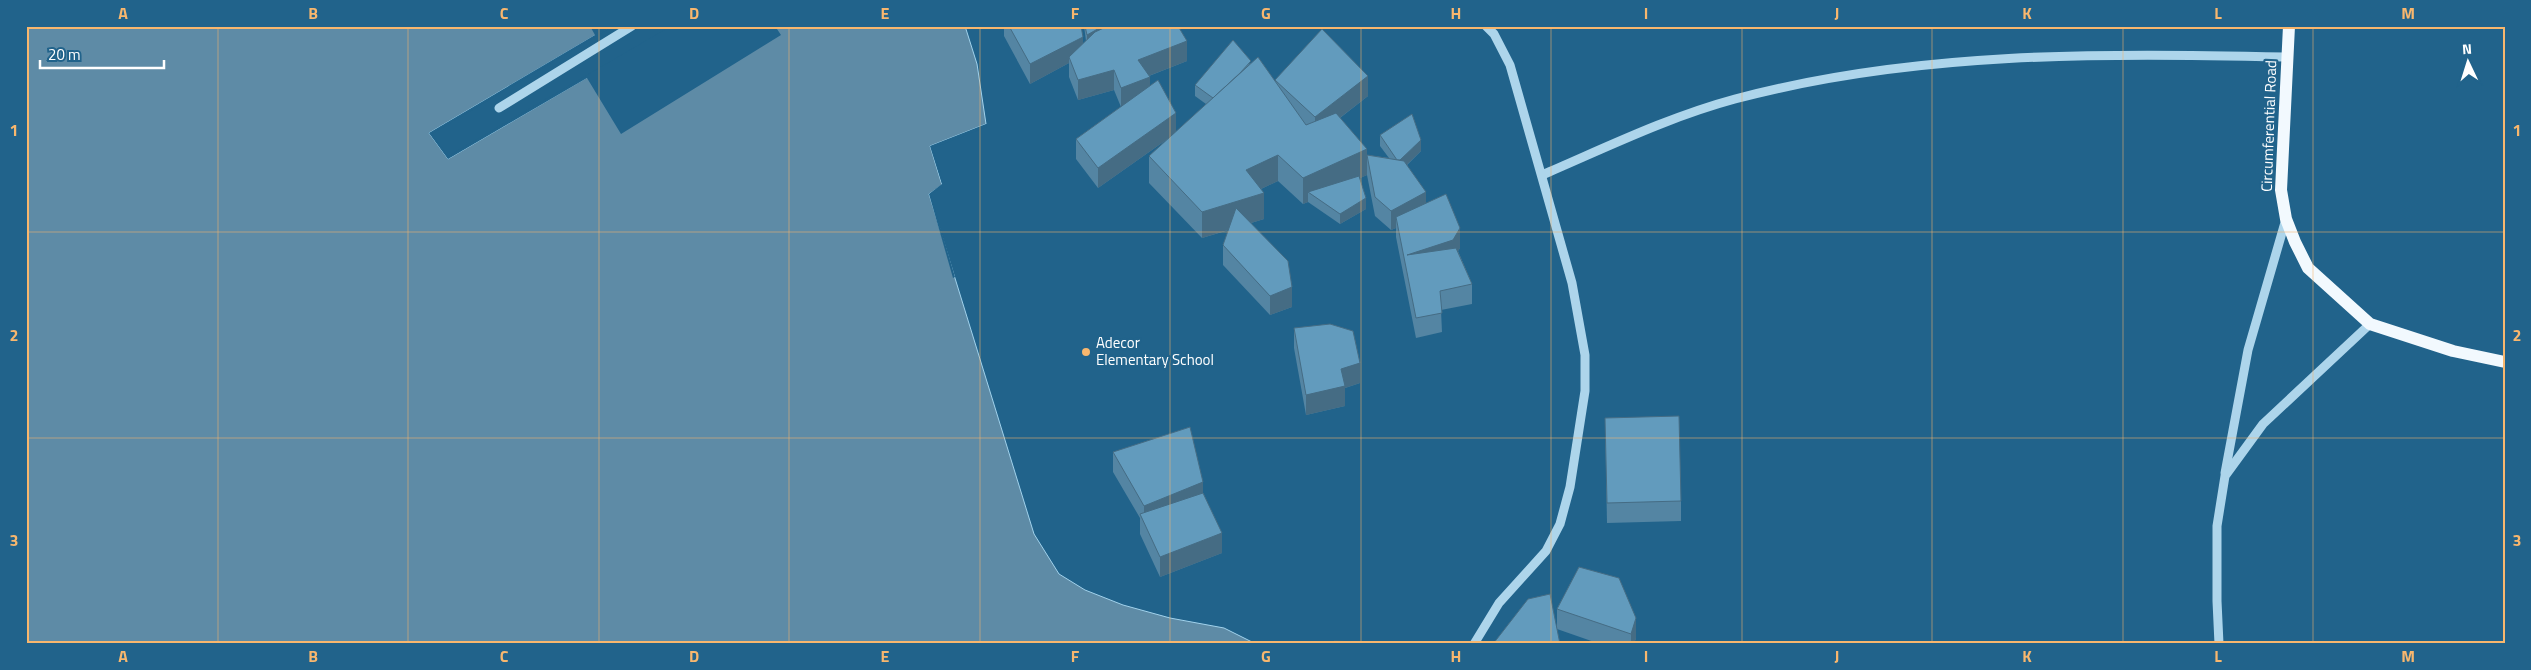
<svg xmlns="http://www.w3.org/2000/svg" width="2531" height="670" font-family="'Titillium Web',sans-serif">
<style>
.water{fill:#5e8ba6;stroke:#a1d2ec}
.pier{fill:#21638b}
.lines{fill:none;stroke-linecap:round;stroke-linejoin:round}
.minor{stroke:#add5eb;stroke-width:9}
.major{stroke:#f2f9fe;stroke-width:12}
.wall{fill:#5485a3}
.shaded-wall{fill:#456c84}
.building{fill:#629bbd;stroke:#456c84}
.grid{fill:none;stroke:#f8b76e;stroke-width:1;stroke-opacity:0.55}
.poi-dot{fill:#f8b76e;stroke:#21638b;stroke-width:2}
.labels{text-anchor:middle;stroke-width:4.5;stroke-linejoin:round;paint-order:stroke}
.street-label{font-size:15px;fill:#fff;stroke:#21638b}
.poi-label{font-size:15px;fill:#fff;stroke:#21638b;text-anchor:start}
.neatline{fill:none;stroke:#f8b76e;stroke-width:2}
.grid-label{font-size:16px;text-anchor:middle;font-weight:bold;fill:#f8b76e}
</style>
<rect width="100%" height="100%" fill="#21638b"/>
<path class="water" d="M26,26h585l-182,107 19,26 227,-133h290l12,38 9,60 -56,22 12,39 -13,9 105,340 25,40 26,16 38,15 47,13 54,10 32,16h-1230z"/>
<g class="pier">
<path d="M590,26h23l-181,108 16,22 223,-130h104l6,9 -160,99 -34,-56 -139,81 -19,-26 166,-98z"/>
<path d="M986,124l1,3 -54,21 12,37 -14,10 24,82 -2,1 -24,-84 13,-10 -12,-38z"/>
</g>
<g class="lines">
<g class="minor">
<path d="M499,108l133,-82"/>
<path d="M1542,175c63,-27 126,-58 193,-76 180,-48 366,-46 552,-42"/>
<path d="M2225,473l23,-123 38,-131"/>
<path d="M1474,644l25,-41 47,-52 14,-27 10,-37 15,-96v-36l-13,-72 -62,-218 -16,-31 -8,-8"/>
<path d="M2219,644l-2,-43v-75l8,-50 38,-52 107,-100"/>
</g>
<path class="major" d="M2289,26l-8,164 5,29 9,23 13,26 62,56 83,27 52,11"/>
</g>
<g class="wall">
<path d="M1004,26h77l2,18 3,-3 -2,-15h94l9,35 -38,15 1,10 26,46 30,-28 -11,-8v-11l56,-22 24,18 93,15 -28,22 27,37 22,3 -9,-12v-11l41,16 -14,14 19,39 34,44 -2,3 14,33v20l-31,6 1,22 -26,6 -20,-101v-9l-5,2 -16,-14 -8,-41 -7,3 6,31 -26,15 -32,-22 -5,2 -25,-23 -17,8 3,30 -13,4 41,84 -22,8 -47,-50v-20l6,-15 -27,8 -53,-55v-27l20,-18 -71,50 -22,-29v-20l45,-32 -7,-17 -36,10 -9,-23v-14l-39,21 -26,-48z"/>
<path d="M1294,328l66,55 -15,5v18l-39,9 -12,-67z"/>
<path d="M1605,418l76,83v20l-74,2z"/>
<path d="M1113,452l90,41 19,60 -62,24 -20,-43v-16l-27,-46z"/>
<path d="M1579,567l57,71 -2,6h-34l-43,-15v-20z"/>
</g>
<g class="shaded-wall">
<path d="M1103,26h22l-38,20v-11z"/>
<path d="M1083,37v19l-14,1v6l-39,21v-20z"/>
<path d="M1187,41v20l-49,19v-20z"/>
<path d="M1114,70v20l-36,10v-20z"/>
<path d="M1368,76v20l-53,41v-20z"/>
<path d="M1150,77v19l-29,12v-20z"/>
<path d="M1176,113v20l-78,55v-20z"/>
<path d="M1421,140v11l-23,22v-11z"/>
<path d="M1367,149v26l-50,23 -9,-6v10l-5,2v-26z"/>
<path d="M1278,155v26l-32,15v-26z"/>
<path d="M1426,192v20l-30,5v11l-5,2v-19z"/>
<path d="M1264,193v26l-62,19v-26z"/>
<path d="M1366,198v11l-26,15v-10z"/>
<path d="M1460,228v20l-7,12 -46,15v-20z"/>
<path d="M1292,287v20l-22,8v-19z"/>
<path d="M1360,363v20l-15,5v18l-39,9v-20l35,-26z"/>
<path d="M1203,482v19l-59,22v-17z"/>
<path d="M1222,533v20l-62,24v-20z"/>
<path d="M1636,618v20l-2,6h-3v-10z"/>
</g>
<g class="building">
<path d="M1009,26h72l2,11 -53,27z"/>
<path d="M1085,26h18l-16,9z"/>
<path d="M1108,26h70l9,15 -49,19 12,17 -29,11 -7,-18 -36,10 -9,-23 26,-25z"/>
<path d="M1322,29l46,47 -53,41 -40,-37z"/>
<path d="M1233,40l18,21 -11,12 -27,25 -18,-13z"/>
<path d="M1258,57l48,68 30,-12 31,36 -64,29 -25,-23 -32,15 18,23 -62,19 -53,-56z"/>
<path d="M1158,80l18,33 -78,55 -22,-29z"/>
<path d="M1412,114l9,26 -21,20h-3l-17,-25z"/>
<path d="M1367,155l37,6 22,31 -35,19 -16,-14z"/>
<path d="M1359,176l7,22 -26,16 -32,-22z"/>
<path d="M1446,194l14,34 -7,12 -46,15 49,-7 16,36 -32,7 2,22 -26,5 -20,-101z"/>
<path d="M1236,208l52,53 4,26 -22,9 -47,-51z"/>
<path d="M1330,324l23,7 7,32 -19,6 4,17 -39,9 -12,-67z"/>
<path d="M1679,416l2,85 -74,2 -2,-85z"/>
<path d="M1190,427l13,55 -59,24 -31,-54z"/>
<path d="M1203,493l19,40 -62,24 -20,-43z"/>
<path d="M1579,567l40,11 17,40 -5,16 -74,-25z"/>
<path d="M1550,594l10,50h-67l35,-45z"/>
<path d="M1334,641l69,3h-69z"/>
</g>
<path class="grid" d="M218,26v618M408,26v618M599,26v618M789,26v618M980,26v618M1170,26v618M1361,26v618M1551,26v618M1742,26v618M1932,26v618M2123,26v618M2313,26v618M26,232h2479M26,438h2479"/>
<circle class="poi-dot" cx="1086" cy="352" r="5"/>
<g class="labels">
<g class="street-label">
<text transform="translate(2269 126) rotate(-88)" y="5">Circumferential Road</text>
</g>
<g class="poi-label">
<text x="1096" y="348">Adecor<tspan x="1096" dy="17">Elementary School</tspan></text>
</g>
</g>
<rect width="2531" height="670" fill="none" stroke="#21638b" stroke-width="55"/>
<g transform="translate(2468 62) rotate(356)" stroke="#21638b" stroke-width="4" paint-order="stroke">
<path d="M0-4L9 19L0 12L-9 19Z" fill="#ffffff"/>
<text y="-8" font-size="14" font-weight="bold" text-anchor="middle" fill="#ffffff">N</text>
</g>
<path d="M40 60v8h124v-8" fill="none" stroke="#ffffff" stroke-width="2.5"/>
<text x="48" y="60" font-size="15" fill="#ffffff" stroke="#21638b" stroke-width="4" paint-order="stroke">20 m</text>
<rect x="28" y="28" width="2476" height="614" class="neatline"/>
<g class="grid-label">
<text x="123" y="19">A</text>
<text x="313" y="19">B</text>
<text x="504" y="19">C</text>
<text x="694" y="19">D</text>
<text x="885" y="19">E</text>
<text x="1075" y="19">F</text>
<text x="1266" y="19">G</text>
<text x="1456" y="19">H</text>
<text x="1646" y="19">I</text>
<text x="1837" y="19">J</text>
<text x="2027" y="19">K</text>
<text x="2218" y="19">L</text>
<text x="2408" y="19">M</text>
<text x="14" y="136">1</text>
<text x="2517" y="136">1</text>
<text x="14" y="341">2</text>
<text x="2517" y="341">2</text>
<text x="14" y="546">3</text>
<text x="2517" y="546">3</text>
<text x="123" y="662">A</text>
<text x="313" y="662">B</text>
<text x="504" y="662">C</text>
<text x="694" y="662">D</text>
<text x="885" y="662">E</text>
<text x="1075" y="662">F</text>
<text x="1266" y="662">G</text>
<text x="1456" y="662">H</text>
<text x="1646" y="662">I</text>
<text x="1837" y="662">J</text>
<text x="2027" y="662">K</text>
<text x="2218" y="662">L</text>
<text x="2408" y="662">M</text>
</g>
</svg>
